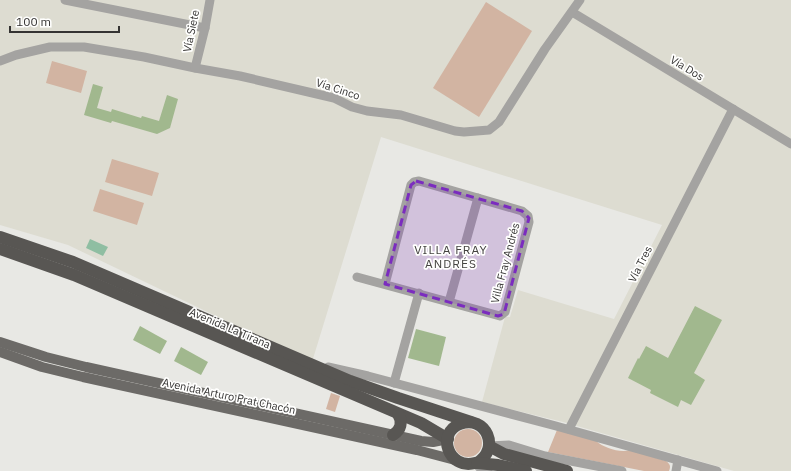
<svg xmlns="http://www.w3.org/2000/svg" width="791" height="471" font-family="'IBM Plex Sans',sans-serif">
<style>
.built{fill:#dddcd1}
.green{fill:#d2b4a2}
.water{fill:#8fbea2}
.building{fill:#a1b88e}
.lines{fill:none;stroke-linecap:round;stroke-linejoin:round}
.minor{stroke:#a4a3a1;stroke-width:9}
.major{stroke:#6c6a67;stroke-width:10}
.highway{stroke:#585653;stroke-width:12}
.marked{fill:#7b2cbf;fill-opacity:0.2;stroke:#7b2cbf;stroke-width:3;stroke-dasharray:8 5;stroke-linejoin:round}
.labels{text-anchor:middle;stroke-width:3.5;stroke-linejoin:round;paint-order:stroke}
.street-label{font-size:11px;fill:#343332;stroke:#fffffe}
.neighbourhood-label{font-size:12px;letter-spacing:1px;fill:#444340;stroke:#fffffe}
</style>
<rect width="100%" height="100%" fill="#e8e8e4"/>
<path class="built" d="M0,0h791v471h-57l-171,-49 -81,-20 23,-85h5l8,-27 96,29 48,-94 -281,-88 -69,225 -244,-117 -68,-20z"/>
<g class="green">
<path d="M486,2l46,29 -53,86 -46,-29z"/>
<path d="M52,61l35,10 -6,22 -35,-10z"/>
<path d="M112,159l47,14 -7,23 -47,-14z"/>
<path d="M100,189l44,14 -7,22 -44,-14z"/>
<path d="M331,393l9,3 -5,16 -9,-3z"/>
<circle cx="468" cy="443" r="14"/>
<path d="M557,430l39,11c8,7 24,12 34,9l36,11c4,3 5,5 3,10h-25l-96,-19z"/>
</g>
<path class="water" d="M90,239l18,8 -5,9 -17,-8z"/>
<g class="building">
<path d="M93,84l10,3 -6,21 14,4 1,-3 29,9 1,-2 17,5 8,-26 11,4 -8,29 -13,6 -45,-13 -1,2 -27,-8z"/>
<path d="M695,306l27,14 -28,53 11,7 -14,25 -10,-5 -3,7 -28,-14 1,-3 -23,-12 10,-20 1,1 7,-13 22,12z"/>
<path d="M140,326l27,15 -7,13 -27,-14z"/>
<path d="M416,329l30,8 -7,29 -31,-8z"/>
<path d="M181,347l27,15 -7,13 -27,-14z"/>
</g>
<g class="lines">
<g class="minor">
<path d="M65,0l140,28"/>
<path d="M572,12l219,132"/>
<path d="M0,61l16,-6 34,-8h34l60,10 51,11 45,8 94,22 18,9 15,4 34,4 54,16 9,1 25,-2 10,-8 46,-73 35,-49"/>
<path d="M195,68l10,-40 5,-28"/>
<path d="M357,277l143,39 5,-4 24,-90 -1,-6 -6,-5 -103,-30 -5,1 -3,3 -26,99"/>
<path d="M449,302l29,-104"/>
<path d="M328,367l40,9 188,50 161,45"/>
<path d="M394,383l25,-90"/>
<path d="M569,429l164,-320"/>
<path d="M489,446l20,-1 36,11 77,15"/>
<path d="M475,463l5,5 8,3"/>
<path d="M676,471l2,-11"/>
</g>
<g class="major">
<path d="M0,342l46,15 40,10 335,74 12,1 15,-3"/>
<path d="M0,352l42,15 41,10 334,73 38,10"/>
</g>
<g class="highway">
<path d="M0,237l73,25 277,119 48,17 73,24"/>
<path d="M0,249l74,26 347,148 27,16"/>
<path d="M393,435c8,-5 10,-13 5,-21"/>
<path d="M489,446l15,8 63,17"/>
<path d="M475,463c-27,7 -39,-30 -15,-39 26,-10 41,25 17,39"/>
<path d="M477,463l21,2 28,6"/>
</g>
</g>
<path class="marked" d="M416,181l106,30 7,7 -25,96 -6,2 -113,-32 26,-99z"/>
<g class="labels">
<g class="street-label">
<text transform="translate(191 31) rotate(-78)" y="4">Vía Siete</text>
<text transform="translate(687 68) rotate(31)" y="4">Vía Dos</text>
<text transform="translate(338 89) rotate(18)" y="4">Vía Cinco</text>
<text transform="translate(505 263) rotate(-75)" y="4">Villa Fray Andrés</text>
<text transform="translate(640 264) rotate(-63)" y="4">Vía Tres</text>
<text transform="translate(230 328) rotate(23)" y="4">Avenida La Tirana</text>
<text transform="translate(229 396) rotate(12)" y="4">Avenida Arturo Prat Chacón</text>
</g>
<g class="neighbourhood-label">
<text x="451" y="254">VILLA FRAY<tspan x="451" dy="14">ANDRÉS</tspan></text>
</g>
</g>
<path d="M10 26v6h109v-6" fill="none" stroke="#343332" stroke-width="2"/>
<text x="16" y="26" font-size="12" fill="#343332" stroke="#fffffe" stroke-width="3" paint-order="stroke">100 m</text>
</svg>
